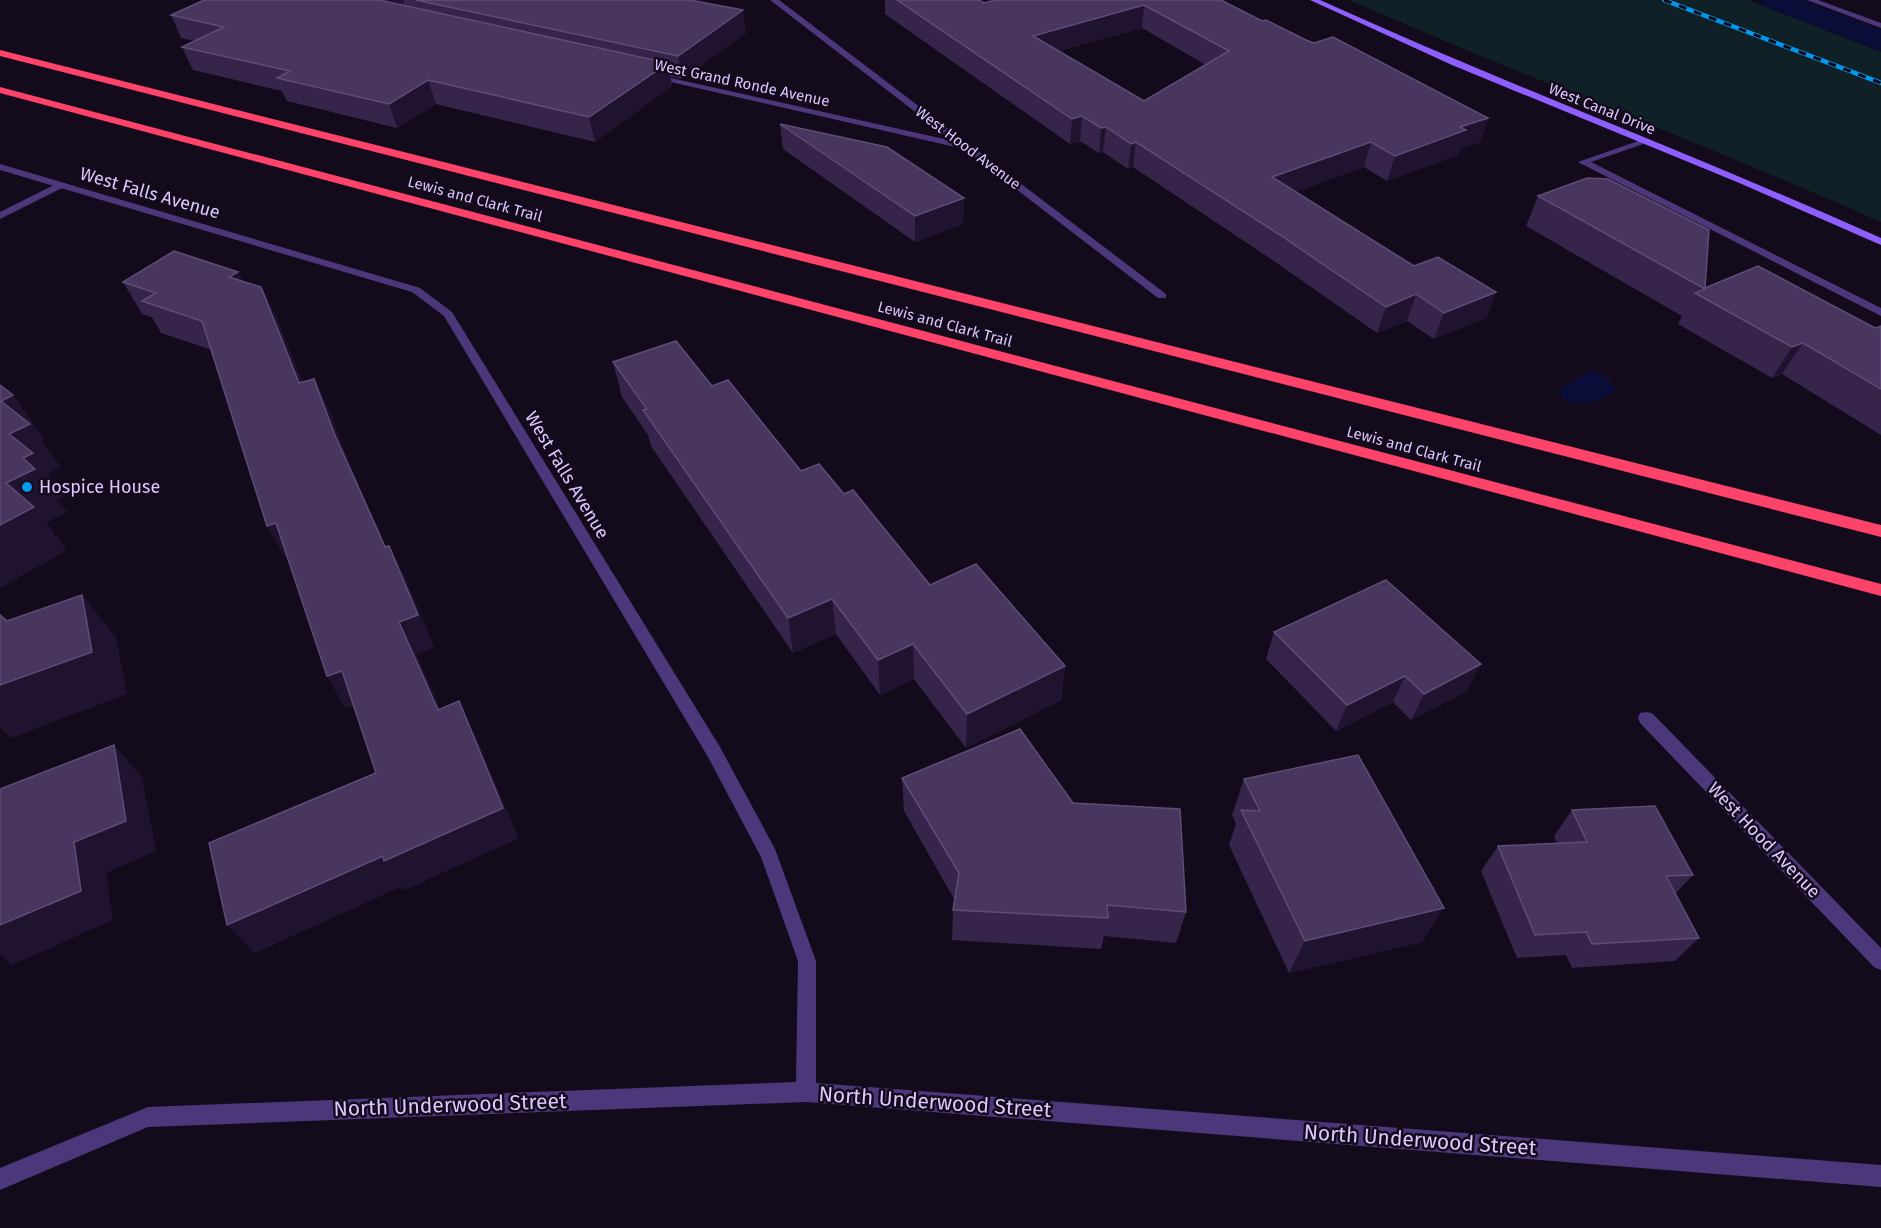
<svg xmlns="http://www.w3.org/2000/svg" width="1881" height="1228" font-family="'Fira Sans',sans-serif">
<style>
.green{fill:#0f2126}
.water{fill:#090d38}
.lines{fill:none;stroke-linecap:round;stroke-linejoin:round}
.canal{fill:#090d38;fill-rule:evenodd}
.lane{fill:#4c377b;fill-rule:evenodd}
.street{fill:#4c377b;fill-rule:evenodd}
.secondary{fill:#8e5ffe;fill-rule:evenodd}
.highway{fill:#fd436a;fill-rule:evenodd}
.rail-casing{stroke:#0298f0;stroke-width:4.5}
.rail{stroke:#130b1c;stroke-width:3;stroke-dasharray:8;stroke-linecap:butt}
.wall{fill:#36244b;fill-rule:evenodd}
.shaded-wall{fill:#201330}
.building{fill:#48365e;stroke:#5f4c77;stroke-width:1.5;fill-rule:evenodd}
.poi-dot{fill:#0298f0;stroke:#130b1c;stroke-width:2}
.labels{text-anchor:middle;stroke-width:5;stroke-linejoin:round;paint-order:stroke}
.far-street-label{font-size:15px;fill:#ddc7ff;stroke:#130b1c}
.street-label{font-size:18px;fill:#ddc7ff;stroke:#130b1c}
.poi-label{font-size:18px;fill:#ddc7ff;stroke:#130b1c;text-anchor:start}
.near-street-label{font-size:21px;fill:#ddc7ff;stroke:#130b1c}
</style>
<rect width="100%" height="100%" fill="#130b1c"/>
<path class="green" d="M1349,0h399l133,52v170c-176,-78 -356,-145 -532,-222z"/>
<path class="water" d="M1590,371l17,6 9,14 -30,13h-13l-10,-5 -3,-10z"/>
<g class="lines">
<path class="canal" d="M1760,0h42l79,30v21l-117,-45z"/>
<g class="lane">
<path d="M1807,0h11l63,23v5z"/>
<path d="M1641,140l8,2 -58,20 290,146v8l-303,-154z"/>
<path d="M60,182l5,3 -1,2 -64,32v-7z"/>
</g>
<g class="street">
<path d="M770,0h9l387,294v4h-8l-194,-149 -315,-72 4,-3 300,67z"/>
<path d="M0,164l420,124 32,24 268,435 55,102 41,112v122l1065,82v22l-1075,-85 -658,25 -148,63v-22l148,-61 648,-25 2,-121 -37,-104 -53,-100 -264,-441 -32,-24 -412,-122z"/>
<path d="M1646,712l6,1 229,235v22l-7,-3 -234,-244 -2,-5 2,-5z"/>
</g>
<path class="secondary" d="M1310,0h10c185,84 376,155 561,238v7l-144,-63 -285,-117z"/>
<g class="highway">
<path d="M0,50l1881,475v12l-1881,-481z"/>
<path d="M0,87l1881,497v12l-1881,-503z"/>
</g>
<defs>
<path id="rail" d="M1664,0l217,83"/>
</defs>
<use href="#rail" class="rail-casing"/>
<use href="#rail" class="rail"/>
</g>
<g class="wall">
<path d="M204,0h499v3l43,30 -64,46 -12,-2 2,9 -77,56 -159,-38 -39,24 -110,-27 -5,-10 -89,-21 -11,-23 13,-6 -14,-3 -10,-23z"/>
<path d="M885,0h94l5,3 237,-3 41,21 226,97 -8,24 -20,7 -2,6 -71,26 -23,-14 -69,25 119,74 82,26 -10,26 -52,21 -27,-18 -30,12 -106,-74 -138,-92 -5,2 -25,-17 -4,1 -19,-12 -10,3 -185,-130zM1142,28l64,37 -62,36 -85,-50z"/>
<path d="M780,124l184,74 -1,26 -48,18 -132,-93z"/>
<path d="M1538,196l167,92 170,40 6,-2v109l-99,-61 -10,4 -94,-54 4,-8 -156,-90z"/>
<path d="M242,281l19,6 16,32 25,63 12,-3 15,32 21,54 36,82 19,31 29,69 -18,7 24,55 34,24 44,105 -114,52 -2,-4 -148,67 122,-180 -23,-68 -7,3 -19,-32 -39,-118h-2l-19,-32 -55,-176 -51,-17 -9,-16 -10,-3 -19,-32z"/>
<path d="M613,362l99,24 89,85 43,23 86,91 135,81 -4,34 -95,48 -52,-69 -34,16 -44,-61 -43,19 -142,-207 -3,-11 -26,-38z"/>
<path d="M1274,632l193,59 -56,29 -18,-18 -57,29 -70,-72z"/>
<path d="M902,778l171,25 113,109 -10,31 -72,-7 -3,13 -149,-9 1,-30 1,-11 -50,-88z"/>
<path d="M1244,779l178,163 -133,31 -60,-128 7,-21 -4,-9z"/>
<path d="M1572,810l121,65 -18,19 24,44 -24,23 -103,7 -6,-13 -49,3 -36,-87 17,-25 59,-3 -3,-7z"/>
</g>
<g class="shaded-wall">
<path d="M386,0h17l3,10 -15,5z"/>
<path d="M680,0h23l1,7z"/>
<path d="M1144,5l-2,23 -111,31 2,-23z"/>
<path d="M743,10l3,23 -64,46 -4,-23z"/>
<path d="M668,63l4,23 -77,56 -6,-25z"/>
<path d="M428,80l8,24 -39,24 -8,-24z"/>
<path d="M1082,116l-2,25 -10,3 2,-25z"/>
<path d="M1488,118l-8,24 -20,7 -2,6 -71,26 8,-25 65,-29z"/>
<path d="M1106,127l-3,25 -4,1 2,-25z"/>
<path d="M1136,142l-3,25 -5,2 3,-25z"/>
<path d="M1371,142l-7,25 -98,36 6,-26z"/>
<path d="M964,198l-1,26 -48,18v-26z"/>
<path d="M238,272l16,32 -25,-27z"/>
<path d="M261,287l16,32 38,96 -16,-32z"/>
<path d="M1496,292l-10,26 -52,21 10,-26z"/>
<path d="M1416,294l-9,27 -30,12 9,-26z"/>
<path d="M1803,343l-21,31 -10,4 20,-31z"/>
<path d="M314,379l15,32 21,54 51,115 -16,-33 -51,-114z"/>
<path d="M13,395l31,43 -3,2 20,27 -13,7 17,22 -7,4 9,12 -21,11 21,27 -67,38v-63l6,-42 3,-49 -8,-33z"/>
<path d="M276,523l19,32 -9,3 -19,-32z"/>
<path d="M389,546l16,32 29,69 -18,7 38,87 -16,-31 -39,-88z"/>
<path d="M82,595l34,42 11,57 -116,44 -11,-11v-42z"/>
<path d="M832,599l4,35 -43,19 -5,-35z"/>
<path d="M913,644l1,35 -34,16 -2,-35z"/>
<path d="M1481,664l-14,27 -56,29 13,-26z"/>
<path d="M1065,666l-4,34 -95,48 1,-34z"/>
<path d="M342,671l19,31 -15,6 -19,-32z"/>
<path d="M1405,676l-12,26 -57,29 11,-26z"/>
<path d="M459,701l15,32 44,105 -114,52 -2,-4 -148,67 -27,-28 156,-69z"/>
<path d="M114,745l28,32 14,74 -50,22 7,47 -101,45 -12,-10v-30l74,-83z"/>
<path d="M1444,908l-22,34 -133,31 16,-32z"/>
</g>
<g class="building">
<path d="M204,0h175l289,63 -79,54 -161,-37 -39,24 -112,-26 13,-7 -108,-24 42,-20 -53,-12z"/>
<path d="M416,0h273l54,10 -65,46z"/>
<path d="M897,0h82l5,3 11,-3h226l41,21 4,-1 40,20 8,3 19,-6 155,81 -28,9 6,3 -71,26 -24,-14 -99,35 142,89 24,-9 58,35 -52,21 -28,-19 -30,13 -109,-74 -141,-91 -5,2 -25,-17 -5,1 -19,-12 -10,3zM1144,5l85,46 -85,50 -111,-65z"/>
<path d="M780,124l107,23 77,51 -49,18z"/>
<path d="M1587,178l21,1 101,51 -4,58 53,-22 117,62 6,-2v63l-78,-46 -11,4 -97,-54 10,-4 -167,-93z"/>
<path d="M174,251l64,21 -9,5 32,10 38,96 15,-4 20,54 51,114 4,-1 29,69 -19,7 39,88 21,-9 44,107 -119,53 -1,-5 -156,69 -18,-82 167,-70 -34,-102 -15,5 -51,-153 -9,3 -65,-205 -60,-20 14,-8 -33,-11z"/>
<path d="M676,341l36,45 16,-6 73,91 18,-7 25,30 9,-4 77,95 46,-21 89,102 -98,48 -54,-70 -35,16 -46,-61 -44,19 -145,-208 4,-1 -34,-47z"/>
<path d="M0,385l13,10 -12,6 29,23 -21,10 24,19 -10,5 12,11 -29,14 28,24 -34,18z"/>
<path d="M1386,580l95,84 -57,30 -19,-18 -58,29 -73,-73z"/>
<path d="M82,595l10,57 -92,33v-70l7,6z"/>
<path d="M1020,729l53,74 107,6 6,103 -79,-7 1,13 -155,-8 6,-37 -57,-95z"/>
<path d="M114,745l12,76 -52,21 7,49 -81,34v-136z"/>
<path d="M1358,755l86,153 -139,33 -64,-131 19,1 -16,-32z"/>
<path d="M1655,806l38,69 -27,1 33,62 -107,6 -6,-12 -51,3 -37,-89 89,-4 -15,-32z"/>
</g>
<circle class="poi-dot" cx="27" cy="487" r="6"/>
<g class="labels">
<g class="far-street-label">
<text transform="translate(742 83) rotate(12)" y="5">West Grand Ronde Avenue</text>
<text transform="translate(1602 109) rotate(22)" y="5">West Canal Drive</text>
<text transform="translate(968 148) rotate(37)" y="5">West Hood Avenue</text>
<text transform="translate(475 199) rotate(15)" y="5">Lewis and Clark Trail</text>
<text transform="translate(945 324) rotate(15)" y="5">Lewis and Clark Trail</text>
<text transform="translate(1414 449) rotate(15)" y="5">Lewis and Clark Trail</text>
</g>
<g class="street-label">
<text transform="translate(150 193) rotate(16)" y="6">West Falls Avenue</text>
<text transform="translate(567 475) rotate(59)" y="6">West Falls Avenue</text>
<text transform="translate(1764 840) rotate(46)" y="6">West Hood Avenue</text>
</g>
<g class="poi-label">
<text x="39" y="493">Hospice House</text>
</g>
<g class="near-street-label">
<text transform="translate(935 1102) rotate(4)" y="7">North Underwood Street</text>
<text transform="translate(450 1105) rotate(-2)" y="7">North Underwood Street</text>
<text transform="translate(1420 1140) rotate(4)" y="7">North Underwood Street</text>
</g>
</g>
</svg>
